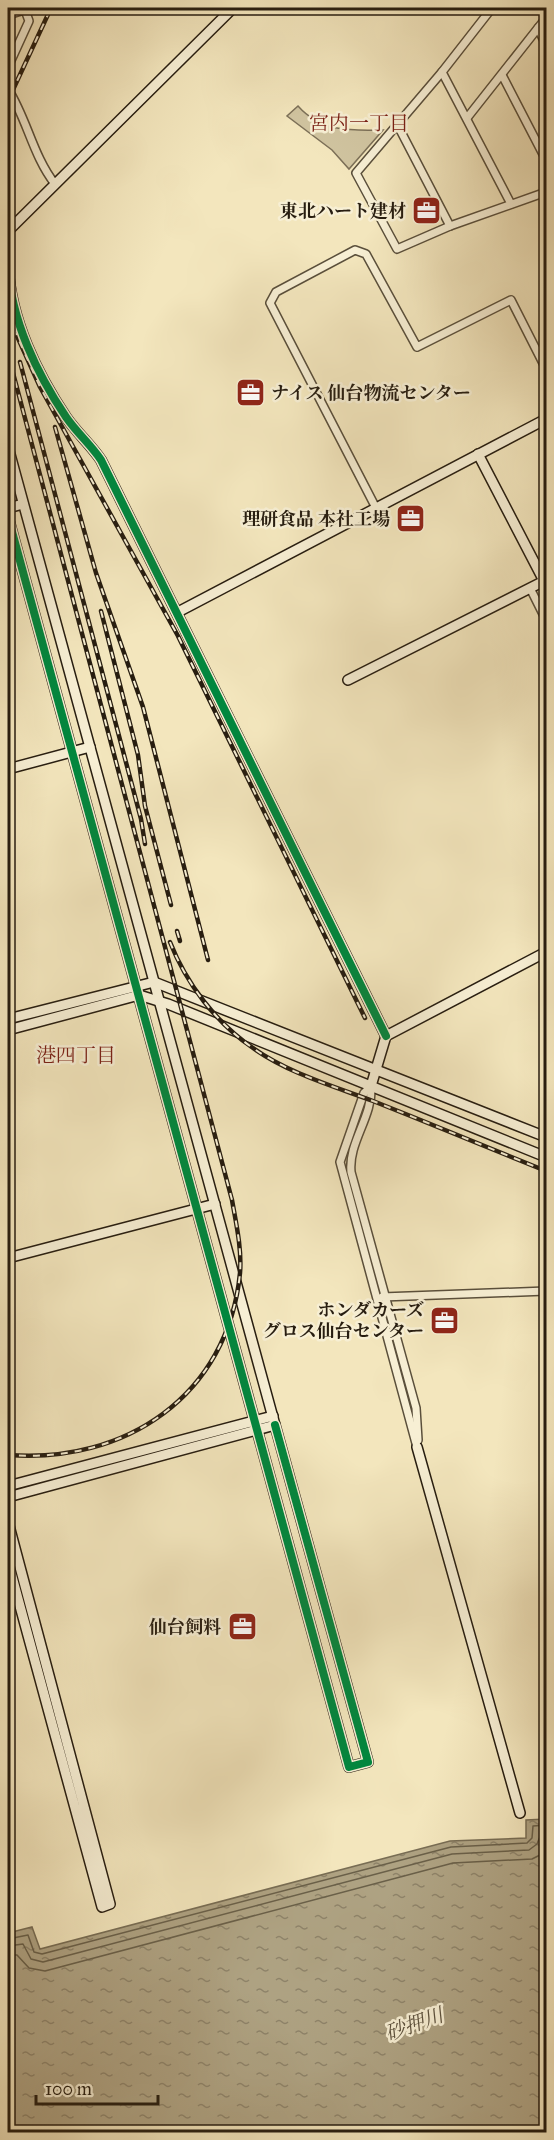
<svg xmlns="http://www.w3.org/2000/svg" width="554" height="2140" font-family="'IM FELL Great Primer','Noto Serif JP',serif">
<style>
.green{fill:#d0c4a0;stroke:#7c7058;stroke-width:1.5}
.water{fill:url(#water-ripples);stroke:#786d54;stroke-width:1.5}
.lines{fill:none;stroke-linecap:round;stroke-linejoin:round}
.shore{stroke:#6a6049;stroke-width:1.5}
.street-casing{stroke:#5a4f3b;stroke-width:10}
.secondary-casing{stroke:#271d10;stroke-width:12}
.street{stroke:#f7efd4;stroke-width:7}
.secondary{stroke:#f7efd4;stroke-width:9}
.rail-casing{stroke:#271d10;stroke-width:4.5}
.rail{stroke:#f7efd4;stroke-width:2;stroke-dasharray:7;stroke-linecap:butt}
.cycleway-casing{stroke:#f7efd4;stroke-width:11}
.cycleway{stroke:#00873e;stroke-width:8}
.labels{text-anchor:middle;stroke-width:5;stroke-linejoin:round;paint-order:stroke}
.poi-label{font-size:18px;font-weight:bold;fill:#271d10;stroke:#f7efd4;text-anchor:end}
.neighbourhood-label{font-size:20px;fill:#7a1f14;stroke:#f7efd4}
.water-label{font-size:20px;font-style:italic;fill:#5d523e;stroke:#f7efd4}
</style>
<defs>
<pattern id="water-ripples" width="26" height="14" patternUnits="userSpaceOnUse" patternTransform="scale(1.5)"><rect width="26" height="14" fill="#aea282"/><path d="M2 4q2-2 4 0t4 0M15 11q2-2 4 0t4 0" fill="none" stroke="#8e8369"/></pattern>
</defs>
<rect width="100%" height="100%" fill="#f3e6bd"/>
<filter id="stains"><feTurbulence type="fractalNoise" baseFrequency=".00333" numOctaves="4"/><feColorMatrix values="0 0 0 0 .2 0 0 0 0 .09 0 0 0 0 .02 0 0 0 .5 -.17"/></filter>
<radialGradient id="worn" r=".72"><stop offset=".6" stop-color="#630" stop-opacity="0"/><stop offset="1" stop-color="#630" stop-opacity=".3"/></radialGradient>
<path class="green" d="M298,106c23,26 53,25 85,24l-34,39 -17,-19 -45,-34z"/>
<path class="water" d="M546,1819v313h-538v-199l24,-6 8,22 410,-108 76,-3v-18z"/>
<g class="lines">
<g class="shore">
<path d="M8,1939l20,-4 6,17 8,2 409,-107 76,-4 5,-5 1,-12 13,-1"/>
<path d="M8,1946l15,-2 8,15 12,3 409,-108 77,-4 8,-6 4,-10 5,-1"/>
<path d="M8,1955h9l12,13 16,3 408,-108 79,-4 8,-4 6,-9"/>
</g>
<defs>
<g id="street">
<path d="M492,8l-50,64 69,132"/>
<path d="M8,15l23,-7"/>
<path d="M546,18l-8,10 8,17"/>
<path d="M8,67l21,-46 -4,-11"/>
<path d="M502,75l44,85"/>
<path d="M8,89c19,30 25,67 47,95"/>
<path d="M467,118l71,-90"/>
<path d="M397,124l53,102 -53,23 -41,-76 86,-101"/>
<path d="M450,226l96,-34"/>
<path d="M376,508l-106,-205 6,-11 79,-42 11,4 51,93 94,-47 35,69"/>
<path d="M530,588l16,32"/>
<path d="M371,1086l-7,7 -24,69 77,285"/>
<path d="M371,1086c2,31 -23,56 -20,86l65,236 2,32"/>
<path d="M382,1297l164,-6"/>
</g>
<g id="secondary">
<path d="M8,231l225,-223"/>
<path d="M8,267c3,53 29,107 58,150 11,16 25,28 35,43l285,576"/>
<path d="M8,447l267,978 -267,72"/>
<path d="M478,454l66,127"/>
<path d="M8,508l15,-4"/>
<path d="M8,517l341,1250 19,-5 -93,-337"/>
<path d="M178,612l368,-193"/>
<path d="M348,680l198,-100"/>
<path d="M8,769l82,-22"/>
<path d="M8,1019l146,-37 392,155"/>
<path d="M8,1030l131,-35 29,9 378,153"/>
<path d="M371,1086l15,-50 160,-84"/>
<path d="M8,1258l207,-54"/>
<path d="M417,1447l103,366"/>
<path d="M8,1486l265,-70"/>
<path d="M8,1522l102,382 -8,3 -94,-345"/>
</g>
</defs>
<use href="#street" class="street-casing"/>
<use href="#secondary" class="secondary-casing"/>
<use href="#street" class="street"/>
<use href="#secondary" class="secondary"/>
<defs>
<g id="rail">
<path d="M8,107l3,-13 40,-86"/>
<path d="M8,316l32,71 138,249 187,382"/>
<path d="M8,354l224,846c4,23 10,49 8,73 -12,123 -115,191 -232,182"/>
<path d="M20,362l121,457 4,25"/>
<path d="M55,427l41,146 47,134 65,253"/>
<path d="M101,611l37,144 7,51 26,99"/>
<path d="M177,931l3,10"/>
<path d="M170,942c16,41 46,81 83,106 35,25 80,38 120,53 58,23 116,47 173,70"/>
</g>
</defs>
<use href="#rail" class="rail-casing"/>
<use href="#rail" class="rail"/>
<defs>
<g id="cycleway">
<path d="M8,267c3,53 29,107 58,150 11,16 25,28 35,43l285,576"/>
<path d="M8,517l341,1250 19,-5 -93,-337"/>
</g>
</defs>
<use href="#cycleway" class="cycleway-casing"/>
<use href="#cycleway" class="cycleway"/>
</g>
<defs>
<symbol id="office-square" viewBox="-11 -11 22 22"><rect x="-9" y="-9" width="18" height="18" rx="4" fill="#8f2418" stroke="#f7efd4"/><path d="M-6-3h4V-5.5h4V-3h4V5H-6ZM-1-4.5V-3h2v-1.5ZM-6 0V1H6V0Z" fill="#fff"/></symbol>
</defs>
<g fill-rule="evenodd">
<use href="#office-square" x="410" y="194" width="33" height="33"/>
<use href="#office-square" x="234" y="376" width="33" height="33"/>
<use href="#office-square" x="394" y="502" width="33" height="33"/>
<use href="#office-square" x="428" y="1304" width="33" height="33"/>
<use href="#office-square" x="226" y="1610" width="33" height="33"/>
</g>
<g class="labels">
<g class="poi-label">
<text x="406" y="217">東北ハート建材</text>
<text x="271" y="399" text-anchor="start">ナイス 仙台物流センター</text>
<text x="390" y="525">理研食品 本社工場</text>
<text x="424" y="1316">ホンダカーズ<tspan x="424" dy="21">グロス仙台センター</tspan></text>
<text x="221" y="1633">仙台飼料</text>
</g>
<g class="neighbourhood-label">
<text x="359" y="130">宮内一丁目</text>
<text x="76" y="1062">港四丁目</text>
</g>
<g class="water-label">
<text transform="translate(414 2024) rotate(-20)" y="7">砂押川</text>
</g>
</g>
<rect width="554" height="2140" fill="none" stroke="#f3e6bd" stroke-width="30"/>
<rect x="9" y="9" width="536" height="2122" fill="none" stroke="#271d10" stroke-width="3"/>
<rect x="15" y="15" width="524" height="2110" fill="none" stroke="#271d10" stroke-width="1.5"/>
<path d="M36 2095v9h122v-9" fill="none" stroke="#271d10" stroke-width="3"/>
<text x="45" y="2095" font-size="18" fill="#271d10" stroke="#f7efd4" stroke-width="4.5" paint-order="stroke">100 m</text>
<rect width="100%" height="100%" filter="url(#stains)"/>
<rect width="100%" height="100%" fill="url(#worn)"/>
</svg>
